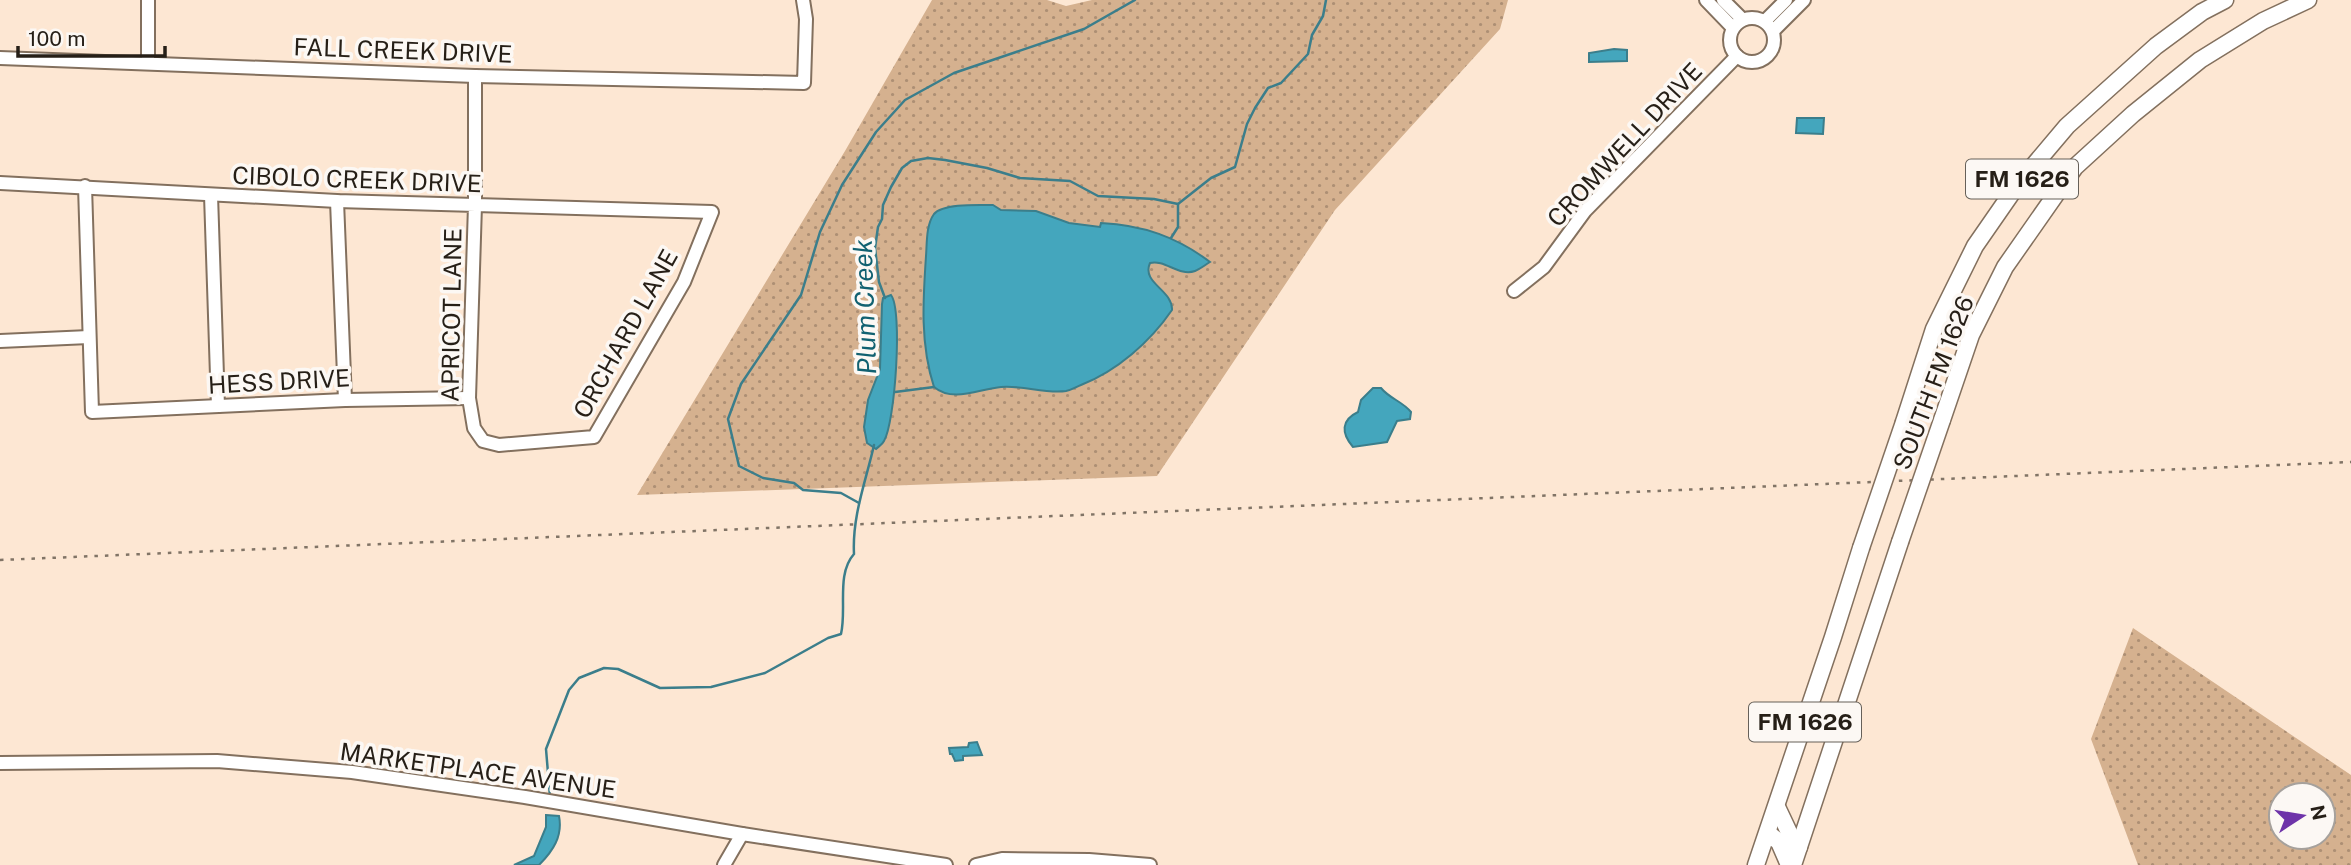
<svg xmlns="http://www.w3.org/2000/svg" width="2351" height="865" font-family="'Public Sans',sans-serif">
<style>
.grass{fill:url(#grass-dots);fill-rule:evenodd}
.water{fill:#44a6bd;stroke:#3b7e8b;stroke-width:2}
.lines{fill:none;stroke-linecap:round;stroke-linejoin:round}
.stream{stroke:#3b7e8b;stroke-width:2.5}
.minor-casing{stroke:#83705e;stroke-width:16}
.major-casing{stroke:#83705e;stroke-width:19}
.minor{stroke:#fff;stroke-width:12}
.major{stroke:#fff;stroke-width:16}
.rail{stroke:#817466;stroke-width:2.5;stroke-dasharray:3.5 7;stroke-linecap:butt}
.major-bridge-casing{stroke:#83705e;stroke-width:19;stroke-linecap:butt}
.major-bridge{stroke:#fff;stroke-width:16}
.labels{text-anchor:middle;stroke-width:7;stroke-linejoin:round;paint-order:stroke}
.shield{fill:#fcf8f4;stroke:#666059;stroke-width:2}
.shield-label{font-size:23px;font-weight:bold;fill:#261f17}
.street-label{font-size:24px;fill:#261f17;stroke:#fcf8f4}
.water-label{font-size:26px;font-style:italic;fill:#116171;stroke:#fcf8f4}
</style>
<defs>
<pattern id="grass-dots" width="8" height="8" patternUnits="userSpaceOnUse" patternTransform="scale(1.75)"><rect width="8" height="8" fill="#d5b18f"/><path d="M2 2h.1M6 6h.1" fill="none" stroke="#ad8f74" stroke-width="1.8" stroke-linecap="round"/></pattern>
</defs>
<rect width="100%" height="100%" fill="#fde7d3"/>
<g class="grass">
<path d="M932,0h115l19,6 26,-6h416l-8,29 -165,181 -178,266 -520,19 208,-344z"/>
<path d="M2133,628l218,147v90h-213l-47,-126zM2323,795v42h-42v-42z"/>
</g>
<g class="water">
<path d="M1614,49l13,1v11l-38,1v-9z"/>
<path d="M1797,118h27l-1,16 -27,-1z"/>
<path d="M993,205l8,5 35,1 33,12 31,4 1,-4c42,2 76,14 109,39 -5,3 -10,7 -15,9 -16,6 -30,-12 -45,-8 -9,20 23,27 22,47 -22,32 -55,61 -91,75 -5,2 -9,5 -15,6 -21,3 -43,-6 -65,-4 -22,2 -48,16 -67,0 -14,-43 -11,-87 -8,-131 1,-13 0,-31 8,-42 9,-11 46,-9 59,-9z"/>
<path d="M891,295c12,15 4,128 -7,146 -2,4 -5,5 -8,8l-9,-6 -3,-16 4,-27 12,-31 2,-65 1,-6z"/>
<path d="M1373,388h8c9,11 21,13 30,24l-1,7 -13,2 -10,21 -34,5c-12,-14 -12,-27 5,-35l3,-12z"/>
<path d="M977,742l5,13 -19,1v4l-8,1 -3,-7h-2l-1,-6 19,-1 1,-4z"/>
<path d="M546,815l13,1c4,20 -6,35 -20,49h-25l20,-9 12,-29z"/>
</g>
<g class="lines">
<g class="stream">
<path d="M1171,238l7,-11v-23"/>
<path d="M885,298l-6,-16 -4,-34 3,-21 4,-8 1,-14 8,-18 11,-19 9,-7 17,-3 17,2 42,8 33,10 50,3 28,15 56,3 24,5 33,-26 24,-11 12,-43 8,-16 13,-20 13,-5 27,-29 4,-19 11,-19 3,-16"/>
<path d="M895,392l39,-5"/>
<path d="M859,503l-18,-10 -38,-3 -9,-7 -31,-5 -24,-12 -11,-47 13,-35 60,-89 19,-63 22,-47 34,-53 29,-32 49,-27 130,-44 51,-29"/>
<path d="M550,797l-4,-48 23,-59 10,-12 25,-10 14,1 42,19 51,-1 54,-14 63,-35 13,-4c6,-25 -5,-60 13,-80 -2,-38 12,-73 20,-109"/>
</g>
<defs>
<g id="minor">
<path d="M148,0v63"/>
<path d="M1706,0l27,28"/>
<path d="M1723,0l19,19"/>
<circle cx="1752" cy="40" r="22"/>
<path d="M1765,21l21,-21"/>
<path d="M1773,31l31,-31"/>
<path d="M0,58l475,18 329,7 2,-64 -3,-19"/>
<path d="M0,183l337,18 375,11 -28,70 -90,155 -95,8 -16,-4 -9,-13 -5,-30 6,-193v-129"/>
<path d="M85,186l7,226 253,-12 124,-2"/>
<path d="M211,195l7,211"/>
<path d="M337,201l8,199"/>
<path d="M1514,291l30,-24 41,-56 152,-155"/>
<path d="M0,341l89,-4"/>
<path d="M0,763l217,-2 135,11 173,25 217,37 204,31"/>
<path d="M724,865l18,-31"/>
<path d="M976,865l26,-6 87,1 61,5"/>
</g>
<g id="major">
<path d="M1942,420l29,-85 34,-68 70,-100 58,-53 67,-54 63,-39 45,-21"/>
<path d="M1904,422l30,-93 41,-83 43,-62 49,-58 89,-80 46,-34 23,-12"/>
<path d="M1777,807l17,36 5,4"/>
<path d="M1768,833l11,9 10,23"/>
<path d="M1756,865l77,-228 28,-89"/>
<path d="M1793,865l107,-323"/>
</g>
</defs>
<use href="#minor" class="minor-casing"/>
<use href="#major" class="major-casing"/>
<use href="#minor" class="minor"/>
<use href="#major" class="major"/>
<path class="rail" d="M0,560l2351,-98"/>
<defs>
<g id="major-bridge">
<path d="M1900,542l42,-122"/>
<path d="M1861,548l43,-126"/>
</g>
</defs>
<use href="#major-bridge" class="major-bridge-casing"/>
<use href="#major-bridge" class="major-bridge"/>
</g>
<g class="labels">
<g class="shield">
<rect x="1966" y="159.5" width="112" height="39" rx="5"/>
<rect x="1749" y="702.5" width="112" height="39" rx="5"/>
</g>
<g class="shield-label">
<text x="2022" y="187">FM 1626</text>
<text x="1805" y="730">FM 1626</text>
</g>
<g class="street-label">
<text transform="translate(403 51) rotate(2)" y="8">FALL CREEK DRIVE</text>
<text transform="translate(1625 145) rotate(-47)" y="8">CROMWELL DRIVE</text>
<text transform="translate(357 180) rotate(2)" y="8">CIBOLO CREEK DRIVE</text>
<text transform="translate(452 315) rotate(-89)" y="8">APRICOT LANE</text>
<text transform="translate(626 334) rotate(-61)" y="8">ORCHARD LANE</text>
<text transform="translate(279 382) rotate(-3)" y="8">HESS DRIVE</text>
<text transform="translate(1934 383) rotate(-69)" y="8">SOUTH FM 1626</text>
<text transform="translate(478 771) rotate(8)" y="8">MARKETPLACE AVENUE</text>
</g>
<g class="water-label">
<text transform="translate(865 307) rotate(-92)" y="9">Plum Creek</text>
</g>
</g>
<g transform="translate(2302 816) rotate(78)"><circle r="33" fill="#fcf8f4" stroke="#a6a19c" stroke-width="2"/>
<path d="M0-5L12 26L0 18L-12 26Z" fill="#6e33a9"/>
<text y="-10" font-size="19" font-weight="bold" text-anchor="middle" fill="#261f17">N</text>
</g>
<path d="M18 46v10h147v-10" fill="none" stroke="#261f17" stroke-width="3.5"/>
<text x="28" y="46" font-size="21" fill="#261f17" stroke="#fcf8f4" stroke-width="5" paint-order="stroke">100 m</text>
</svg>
